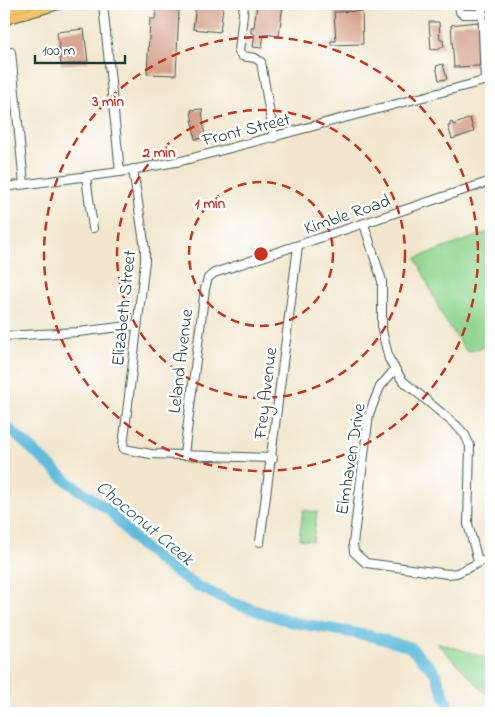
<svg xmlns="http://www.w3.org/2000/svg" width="495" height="717" font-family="'Indie Flower',sans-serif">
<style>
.green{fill:#90d690;stroke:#588a62}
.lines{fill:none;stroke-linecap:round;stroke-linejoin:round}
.river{stroke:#5ebcdc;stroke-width:11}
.building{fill:#d6a28c}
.minor-casing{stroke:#3f564b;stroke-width:10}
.major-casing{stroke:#3f564b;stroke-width:11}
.minor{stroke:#fff;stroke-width:8}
.major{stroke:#f1c36a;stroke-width:9}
.ring{fill:none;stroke:#c8321e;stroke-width:2.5;stroke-dasharray:9 6}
.labels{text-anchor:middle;stroke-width:5;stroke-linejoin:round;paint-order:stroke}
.street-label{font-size:18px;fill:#1f3d34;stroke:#fff}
.water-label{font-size:19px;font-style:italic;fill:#326366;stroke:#fff}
.centre{fill:#c8321e;stroke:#fff;stroke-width:2.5}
.ring-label{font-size:15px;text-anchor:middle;font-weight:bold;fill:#c8321e;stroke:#fff;stroke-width:5;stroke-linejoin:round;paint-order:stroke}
</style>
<rect width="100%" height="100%" fill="#fff"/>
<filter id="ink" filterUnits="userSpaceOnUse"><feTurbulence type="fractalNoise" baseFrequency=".02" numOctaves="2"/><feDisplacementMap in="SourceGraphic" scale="10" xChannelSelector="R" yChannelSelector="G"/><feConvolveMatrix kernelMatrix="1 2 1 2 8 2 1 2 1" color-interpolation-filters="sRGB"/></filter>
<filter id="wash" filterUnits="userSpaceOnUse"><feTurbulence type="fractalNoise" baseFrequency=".0096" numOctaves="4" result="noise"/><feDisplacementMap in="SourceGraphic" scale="20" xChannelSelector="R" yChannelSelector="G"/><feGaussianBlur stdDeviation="1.12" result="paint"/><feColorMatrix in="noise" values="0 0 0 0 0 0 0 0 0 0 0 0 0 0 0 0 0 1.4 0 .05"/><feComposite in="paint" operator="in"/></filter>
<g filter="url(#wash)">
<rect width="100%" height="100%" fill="#f2e7ce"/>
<g class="green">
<path d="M491,231v114l-24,7 -23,-33 -28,-61z"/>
<path d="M303,510l14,2 -4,29 -14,-2z"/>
<path d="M436,642l55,17v40z"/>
</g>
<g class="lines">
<path class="river" d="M4,424l64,58 41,28 28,32 27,22 31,21 38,18 59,19 79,14 39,11 25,25 16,41"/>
</g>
<g id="blocks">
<g class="building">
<path d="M196,4l27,3 -3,25 -27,-3z"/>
<path d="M257,4h26l-4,32 -15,-2 -2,14 -9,-1 2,-13 -4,-1v-6h3z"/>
<path d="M405,4h23l1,3 -17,2 -7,-2z"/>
<path d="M156,7l23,1 -3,67 -29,-1 3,-55h5z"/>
<path d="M362,11l1,33 -32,1v-4h5l-2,-29z"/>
<path d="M429,22h10l1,18h3l1,7h-4v2l-9,1z"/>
<path d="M477,22l2,2 1,42 -26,1 -3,-42z"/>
<path d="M84,29l4,33 -27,3 -4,-33z"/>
<path d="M443,64l4,15 -8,1 -3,-14z"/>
<path d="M202,109l3,29 -10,1 -4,-29z"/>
<path d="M470,118l4,14 -22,7 -4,-13h2v-3l2,-1 1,3z"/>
</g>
</g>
</g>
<g filter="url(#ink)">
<use href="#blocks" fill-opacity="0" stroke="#3f564b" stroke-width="1"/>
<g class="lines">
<defs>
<g id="minor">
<path d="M103,4l17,168"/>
<path d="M244,4l-5,48 3,4 13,2 6,4 13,76"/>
<path d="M459,4l1,8 3,2h20"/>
<path d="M482,4l3,77"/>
<path d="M11,52l13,132"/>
<path d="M133,169l12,80v12l-22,185 1,3 27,5 122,4"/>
<path d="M86,177l7,51"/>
<path d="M4,187l116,-15 61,-11 310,-82"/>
<path d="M364,224l18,57v50l7,28 13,21 55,46 8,9 5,11 -2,78 10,37"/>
<path d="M4,336l74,-4 59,-7"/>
<path d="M395,369l-15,18 -11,27 -16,130 1,8 12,11 82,11 9,-1 34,-16"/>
<path d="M184,454l21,-165 3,-11 6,-5 277,-92"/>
<path d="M260,542l38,-296"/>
</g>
<g id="major">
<path d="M4,11l24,-7"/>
<path d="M4,20l57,-16"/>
</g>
</defs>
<use href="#minor" class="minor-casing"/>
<use href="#major" class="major-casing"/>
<use href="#minor" class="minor"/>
<use href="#major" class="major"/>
</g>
</g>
<g class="ring">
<circle cx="261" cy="254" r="72"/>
<circle cx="261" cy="254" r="144"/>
<circle cx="261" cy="254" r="217"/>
</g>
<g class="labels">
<g class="street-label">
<text transform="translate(246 129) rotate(-14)" y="6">Front Street</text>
<text transform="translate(347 214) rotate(-19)" y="6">Kimble Road</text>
<text transform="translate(123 308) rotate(-84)" y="6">Elizabeth Street</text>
<text transform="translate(180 361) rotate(-83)" y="6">Leland Avenue</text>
<text transform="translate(265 393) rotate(-83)" y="6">Frey Avenue</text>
<text transform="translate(350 459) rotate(-81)" y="6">Elmhaven Drive</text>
</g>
<g class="water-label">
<text transform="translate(146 522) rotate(40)" y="7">Choconut Creek</text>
</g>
</g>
<circle cx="261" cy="254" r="8" class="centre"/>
<g class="ring-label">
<text x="108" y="106">3 min</text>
<text x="159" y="157">2 min</text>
<text x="210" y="208">1 min</text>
</g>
<rect width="495" height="717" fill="none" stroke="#fff" stroke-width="20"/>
<path d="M35 55v8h90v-8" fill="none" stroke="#1f3d34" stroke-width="2.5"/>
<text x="42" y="55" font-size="15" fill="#1f3d34" stroke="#ffffff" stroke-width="4" paint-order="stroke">100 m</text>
</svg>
